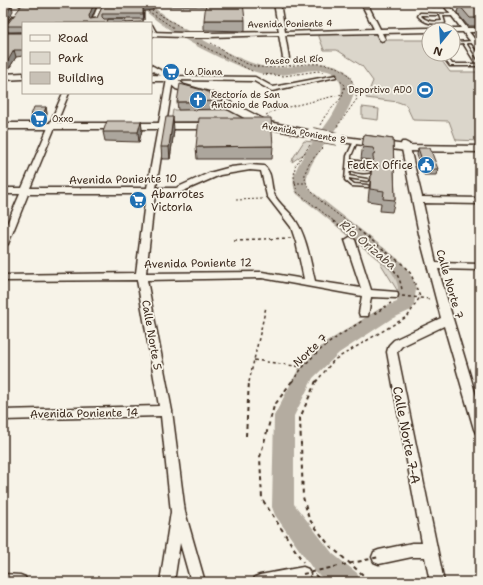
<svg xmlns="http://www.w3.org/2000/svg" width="483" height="585" font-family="'Shantell Sans',sans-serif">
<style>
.green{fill:#dbd6cb;stroke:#8b8074}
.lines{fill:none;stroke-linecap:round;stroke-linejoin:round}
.river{fill:#b4aca0;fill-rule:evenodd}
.lane-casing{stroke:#3b2a1e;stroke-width:3}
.street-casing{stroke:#3b2a1e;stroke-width:3}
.secondary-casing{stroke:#3b2a1e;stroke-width:3}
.path-far2{stroke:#3b2a1e;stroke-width:1;stroke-dasharray:2 2;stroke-linecap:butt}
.path-far1{stroke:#3b2a1e;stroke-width:1.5;stroke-dasharray:3 3;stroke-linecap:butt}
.path{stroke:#3b2a1e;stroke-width:2;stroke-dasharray:4 4;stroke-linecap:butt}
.lane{fill:#f7f3e8;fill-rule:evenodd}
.street{fill:#f7f3e8;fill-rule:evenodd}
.secondary{fill:#f7f3e8;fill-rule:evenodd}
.street-bridge-casing{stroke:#3b2a1e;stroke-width:8;stroke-linecap:butt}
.secondary-bridge-casing{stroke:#3b2a1e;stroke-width:14;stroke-linecap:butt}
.path-bridge{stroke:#3b2a1e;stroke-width:2;stroke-dasharray:4 4;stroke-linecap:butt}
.street-bridge{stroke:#f7f3e8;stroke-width:6}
.secondary-bridge{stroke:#f7f3e8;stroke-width:12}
.wall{fill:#aca69d;stroke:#3b2a1e}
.shaded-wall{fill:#8c877f;stroke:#3b2a1e}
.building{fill:#c8c1b6;stroke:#3b2a1e}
.labels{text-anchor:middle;stroke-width:3.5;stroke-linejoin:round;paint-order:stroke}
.far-street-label{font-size:9px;fill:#3b2a1e;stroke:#f7f3e8}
.far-poi-label{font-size:9px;fill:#3b2a1e;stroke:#f7f3e8;text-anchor:start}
.poi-label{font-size:11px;fill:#3b2a1e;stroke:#f7f3e8;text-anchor:end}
.street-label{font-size:11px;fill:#3b2a1e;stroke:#f7f3e8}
.water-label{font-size:12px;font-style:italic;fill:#5f5145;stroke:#f7f3e8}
.near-street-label{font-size:13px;fill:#3b2a1e;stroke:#f7f3e8}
</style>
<rect width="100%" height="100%" fill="#f7f3e8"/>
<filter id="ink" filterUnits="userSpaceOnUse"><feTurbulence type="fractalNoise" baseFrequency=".025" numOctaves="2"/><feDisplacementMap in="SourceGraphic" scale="8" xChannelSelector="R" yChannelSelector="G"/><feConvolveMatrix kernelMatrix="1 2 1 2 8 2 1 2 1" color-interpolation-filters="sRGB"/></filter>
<g filter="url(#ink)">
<g class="green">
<path d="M384,32l3,8h40l2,2v12h8l13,18h30v69l-24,-1 -7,-19 -36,-1 -7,-15 -8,-3 -32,-4 7,-17 -11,-15 -25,-16h-13l-6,-16z"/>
<path d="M362,107l17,2 -1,11 -16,-2z"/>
<path d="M173,110h58l25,11 -85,1z"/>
<path d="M304,141l10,1 1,4 -23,16 1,-4z"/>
<path d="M385,263c7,7 17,17 17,27h-5l-16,-26z"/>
</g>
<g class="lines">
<path class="river" d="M138,3c3,0 7,-1 9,0 4,1 19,15 25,18 28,18 58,35 89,45 26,9 79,-20 92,17 8,26 -41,68 -46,94 -1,4 0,8 2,12l93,73 12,19 2,8 -2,17 -3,4 -20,9 -52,34 -26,25 -19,38v88l39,50 24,19 3,9h-32l-13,-10 -40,-57 -3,-8 2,-91 25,-48 26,-25 54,-34 18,-7c3,-13 1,-21 -7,-32l-93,-76c-22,-32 65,-85 40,-117 -12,-16 -50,1 -67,-2 -33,-4 -112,-46 -132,-72z"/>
<defs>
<g id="lane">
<path d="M420,13l33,1 1,1 -1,1h-10l2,7c-11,1 -19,2 -27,-7zM422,15h18l2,6c-8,1 -15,1 -21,-5z"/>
<path d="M151,25h1l5,9v1l-2,-1 -4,-6z"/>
<path d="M475,41v2h-9l14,22 -1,1h-29l-9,-12h4l7,10h24l-13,-21 -10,1v-2z"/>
<path d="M354,141h1l2,1 -6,14v4l19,3 2,1 -2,1 -20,-3v5l6,3 13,1 2,1c-6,2 -15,1 -21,-2l-1,6 18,3 2,1 -2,1 -18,-3v2l5,4 13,1 2,1 -1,1 -16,-1 -7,-6 2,-24z"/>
</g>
<g id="street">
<path d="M19,3h21l1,1 -3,2h-17l-2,-1z"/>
<path d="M80,3h38l1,1 -3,2h-12l-7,17h-6l7,-17h-16l-2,-1z"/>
<path d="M156,3h51l-3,2h-45z"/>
<path d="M274,3h6l5,29 89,-3 -13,-26h6l13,26 49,-1 3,2h-3v2l-47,1 3,6 -3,2 -2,-1 -4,-7 -91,2 4,23 -3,2 -3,-2 -4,-23 -69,2 -3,-2 3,-2 69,-1z"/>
<path d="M442,3h6l19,25h13v4h-11l11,14v6l-2,-1 -15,-19h-10v-2h-3l3,-2h8z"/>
<path d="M13,16l5,1 -13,17 -2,1v-6z"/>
<path d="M151,32l32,1 3,2 -3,2 -32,-1z"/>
<path d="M151,65l20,11 84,1 18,10 63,-12v2l-64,14 -18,-10 -81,-1 -17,108h20l33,-15 22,-6 19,-2 14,1c9,7 6,18 10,28 5,11 16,17 22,27 11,17 14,40 19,60l46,7 -16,-48 5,-3 5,3 16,50 26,2 1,3 -1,3 -26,-1 -3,19h-8l-1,-3 3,-17 -100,-18 -115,2 25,131 13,101 20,70h-14l-11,-39 -6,39h-14l11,-70 -10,-96 -158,4v-10l156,-4 -22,-126 -134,1v-6l133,-2 10,-79h-118l-20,50 -5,3v-14l17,-39h-17v-6h19l41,-95h6l-39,95h117l20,-109 -16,-9zM250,170l11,1 6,25 24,31 5,15 8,37 -42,-7 -116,1 9,-79h18l8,-2 39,-17z"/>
<path d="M402,142h3l4,2 13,53 58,1v6l-57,-1 13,60 44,1v6l-42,-1 42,140v25l-4,-1 -2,-4 -30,-103 -42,20 -5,6 47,230h-14l-5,-25h-13l-33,7 -5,-2 -2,-5 2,-5 5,-2 33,-7h10l-35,-191 2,-7 5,-5 47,-22 -22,-84 -18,-90z"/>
<path d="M303,567l5,2 2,5 -2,5 -5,2 -50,1 2,-5 5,-2z"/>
<path d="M3,574l17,1 5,2 2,5h-24z"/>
</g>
<g id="secondary">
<path d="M23,73v6l-20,1v-6z"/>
<path d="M151,75l23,1 10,9 31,9 54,28 43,9 4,1 2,2 -2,2 -4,1 -45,-9 -19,-1 -2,-2 6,-3 -45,-24 -31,-9 -9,-8h-16z"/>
<path d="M3,123h215l6,3 -6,3h-215z"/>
<path d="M338,136l68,9 74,1v6l-74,-1 -72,-10 -2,-2 2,-2z"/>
</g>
</defs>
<use href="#lane" class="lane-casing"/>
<use href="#street" class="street-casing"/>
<use href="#secondary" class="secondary-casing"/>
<g class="path-far2">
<path d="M148,11l26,17"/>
<path d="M155,12l26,15"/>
<path d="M197,43l57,29"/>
<path d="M211,43c15,9 31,22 49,24 28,3 76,-16 92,14 2,5 3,12 5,18l-21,29"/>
<path d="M262,74l22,2 34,-5 5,1"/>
<path d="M266,115l10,-5 67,-16"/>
<path d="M320,125l5,-9 17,-19 3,-12 -6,-5"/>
<path d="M310,145l-15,21 -1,11 3,15 38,30"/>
<path d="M323,148c-7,7 -16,16 -18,26 -3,17 31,39 43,48"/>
<path d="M294,183h12"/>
<path d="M236,200l26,-1"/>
</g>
<g class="path-far1">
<path d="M333,221l15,12"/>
<path d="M234,240l57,-2"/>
<path d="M362,243c17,13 38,24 40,48"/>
<path d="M402,296l28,3"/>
<path d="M374,314l17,-11"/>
<path d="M254,360l48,7"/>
<path d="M249,382l17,-75"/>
<path d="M292,382c20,-30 40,-42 70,-61"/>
<path d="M316,382l18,-22 74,-44 12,-19 -9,-23 -9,-10 -55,-43"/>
</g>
<g class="path">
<path d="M292,381l-18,25 -14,51 2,42 41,63"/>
<path d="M316,381l-16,37 3,79 6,22 20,26 42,37"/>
<path d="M246,436l3,-55"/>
<path d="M315,575l8,7"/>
</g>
<use href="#lane" class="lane"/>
<use href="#street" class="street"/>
<use href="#secondary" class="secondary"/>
<defs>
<g id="street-bridge">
<path d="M139,4l20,-1"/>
<path d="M183,35h27"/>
</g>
<path id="secondary-bridge" d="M312,134l26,5"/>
</defs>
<use href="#street-bridge" class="street-bridge-casing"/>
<use href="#secondary-bridge" class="secondary-bridge-casing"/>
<path class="path-bridge" d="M303,574l76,-17"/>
<use href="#street-bridge" class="street-bridge"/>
<use href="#secondary-bridge" class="secondary-bridge"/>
</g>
<g class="wall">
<path d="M104,3h49v7l-9,1 -1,12h-120v33l-7,1 -9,15 -4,1v-40l20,-1h-15l-2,-6 90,-18 -5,10h6z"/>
<path d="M428,3h16l-1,4h-12z"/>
<path d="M459,5h21v21h-12l-11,-13z"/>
<path d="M204,20h41v11l-41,-1z"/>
<path d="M224,101v8l-46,1 -1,-8z"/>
<path d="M46,107l1,7 -3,7h-12l-1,-6z"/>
<path d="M141,121l1,9 -3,12 -34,-1 -2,-9z"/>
<path d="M174,130l-4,29h-8l-1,-12z"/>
<path d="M364,135l29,4 2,61 -3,12 -12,-1 1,-8 -13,-2 4,-40 -1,-1 -10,-1z"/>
<path d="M273,146l-1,13h-75l-1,-12z"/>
<path d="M418,148l20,21 -2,6h-12l-7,-20z"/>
</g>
<g class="shaded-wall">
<path d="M94,3h1l1,5 -6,14 -1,-6z"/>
<path d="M153,4v6l-9,1v9l-1,-15z"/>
<path d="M12,5l1,6 -10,16v2v-10z"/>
<path d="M14,50l2,7 -9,15 -4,1v-7z"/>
<path d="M46,107l1,7 -3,7 -1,-6z"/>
<path d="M173,117l1,13 -4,29 -1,-12z"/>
<path d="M141,121l1,9 -3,12 -1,-10z"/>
</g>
<g class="building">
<path d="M26,3h68l-5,13 1,3 7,-1 7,-15h49v1l-10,1v9h-41v3l2,2h39v3l-18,1 1,-4h-18l-1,4h-84v5l-1,-2h-16l16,-21h3z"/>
<path d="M206,3h37l2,17h-41z"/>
<path d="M3,5h9l-9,14z"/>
<path d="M459,5h21v13h-10z"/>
<path d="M23,28v22h-9l-9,16h-2v-33h20z"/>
<path d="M180,84l26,7 18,10 -47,1z"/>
<path d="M34,107h12l-3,8h-12z"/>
<path d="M166,117h7l-4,30h-8z"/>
<path d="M199,118h72l2,28 -77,1z"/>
<path d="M107,121h34l-3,11h-35z"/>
<path d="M364,135l29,4 2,61 -12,-1 1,-8 -14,-2 2,-27 2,-2 -1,-2v-4l2,-1 -2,-5 -11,-1z"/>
<path d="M418,148h12l8,21h-13z"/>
</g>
</g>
<defs>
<symbol id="supermarket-disc" viewBox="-11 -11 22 22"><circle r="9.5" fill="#1f6fb2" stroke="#f7f3e8"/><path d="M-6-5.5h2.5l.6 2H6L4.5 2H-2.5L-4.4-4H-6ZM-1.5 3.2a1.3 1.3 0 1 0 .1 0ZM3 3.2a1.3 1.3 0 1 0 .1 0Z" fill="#fff"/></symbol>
<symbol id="stadium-disc" viewBox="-11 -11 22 22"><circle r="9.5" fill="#1f6fb2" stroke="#f7f3e8"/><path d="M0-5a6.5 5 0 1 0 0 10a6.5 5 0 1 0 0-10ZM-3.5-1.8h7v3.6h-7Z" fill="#fff"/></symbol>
<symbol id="church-disc" viewBox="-11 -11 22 22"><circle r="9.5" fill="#1f6fb2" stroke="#f7f3e8"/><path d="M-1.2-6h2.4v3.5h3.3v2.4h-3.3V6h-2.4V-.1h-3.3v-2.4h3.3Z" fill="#fff"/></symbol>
<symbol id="civic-disc" viewBox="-11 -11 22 22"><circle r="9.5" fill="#1f6fb2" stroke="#f7f3e8"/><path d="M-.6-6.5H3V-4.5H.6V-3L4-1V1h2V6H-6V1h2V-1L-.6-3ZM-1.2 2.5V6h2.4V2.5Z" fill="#fff"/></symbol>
</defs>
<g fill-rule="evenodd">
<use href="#supermarket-disc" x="161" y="62" width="20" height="20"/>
<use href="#stadium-disc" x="415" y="80" width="20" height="20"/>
<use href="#church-disc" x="188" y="90" width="20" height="20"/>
<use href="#supermarket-disc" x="29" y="109" width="20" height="20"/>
<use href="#civic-disc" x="416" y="155" width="20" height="20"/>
<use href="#supermarket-disc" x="128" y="190" width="20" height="20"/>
</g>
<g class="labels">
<g class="far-street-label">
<text transform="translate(290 24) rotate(-1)" y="3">Avenida Poniente 4</text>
<text transform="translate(294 60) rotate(-3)" y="3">Paseo del Río</text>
<text transform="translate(304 133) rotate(10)" y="3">Avenida Poniente 8</text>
</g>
<g class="far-poi-label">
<text x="184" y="75">La Diana</text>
<text x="412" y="93" text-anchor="end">Deportivo ADO</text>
<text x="211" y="98">Rectoría de San<tspan x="211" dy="10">Antonio de Padua</tspan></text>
<text x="52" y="122">Oxxo</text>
</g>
<g class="poi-label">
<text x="413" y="169">FedEx Office</text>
<text x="151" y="198" text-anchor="start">Abarrotes<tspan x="151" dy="13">Victoria</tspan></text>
</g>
<g class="street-label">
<text transform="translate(123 179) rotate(-1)" y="4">Avenida Poniente 10</text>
<text transform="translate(198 263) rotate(-1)" y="4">Avenida Poniente 12</text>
<text transform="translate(450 284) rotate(74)" y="4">Calle Norte 7</text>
<text transform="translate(152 335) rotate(80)" y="4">Calle Norte 5</text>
<text transform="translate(310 350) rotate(-43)" y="4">Norte 7</text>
<text transform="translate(84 413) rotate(-1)" y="4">Avenida Poniente 14</text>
</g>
<g class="water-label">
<text transform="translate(368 245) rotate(40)" y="4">Río Orizaba</text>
</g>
<g class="near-street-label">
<text transform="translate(407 435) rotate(79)" y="5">Calle Norte 7-A</text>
</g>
</g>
<rect width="483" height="585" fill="none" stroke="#f7f3e8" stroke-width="16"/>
<rect x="8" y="8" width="467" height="569" fill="none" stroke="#3b2a1e" stroke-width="1.5" filter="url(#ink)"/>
<rect x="22" y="22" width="130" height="72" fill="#f7f3e8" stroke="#aca397"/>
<rect x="30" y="35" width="20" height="6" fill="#f7f3e8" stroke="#aca397"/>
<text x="58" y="42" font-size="12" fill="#3b2a1e">Road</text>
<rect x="30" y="52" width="20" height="12" fill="#dbd6cb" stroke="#aca397"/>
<text x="58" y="62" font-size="12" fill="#3b2a1e">Park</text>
<rect x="30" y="72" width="20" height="12" fill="#c8c1b6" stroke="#aca397"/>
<text x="58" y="82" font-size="12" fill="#3b2a1e">Building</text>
<g transform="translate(441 42) rotate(198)"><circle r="19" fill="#f7f3e8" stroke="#aca397"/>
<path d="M0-3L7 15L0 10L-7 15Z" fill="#1f6fb2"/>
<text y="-6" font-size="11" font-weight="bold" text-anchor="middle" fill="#3b2a1e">N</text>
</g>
</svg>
